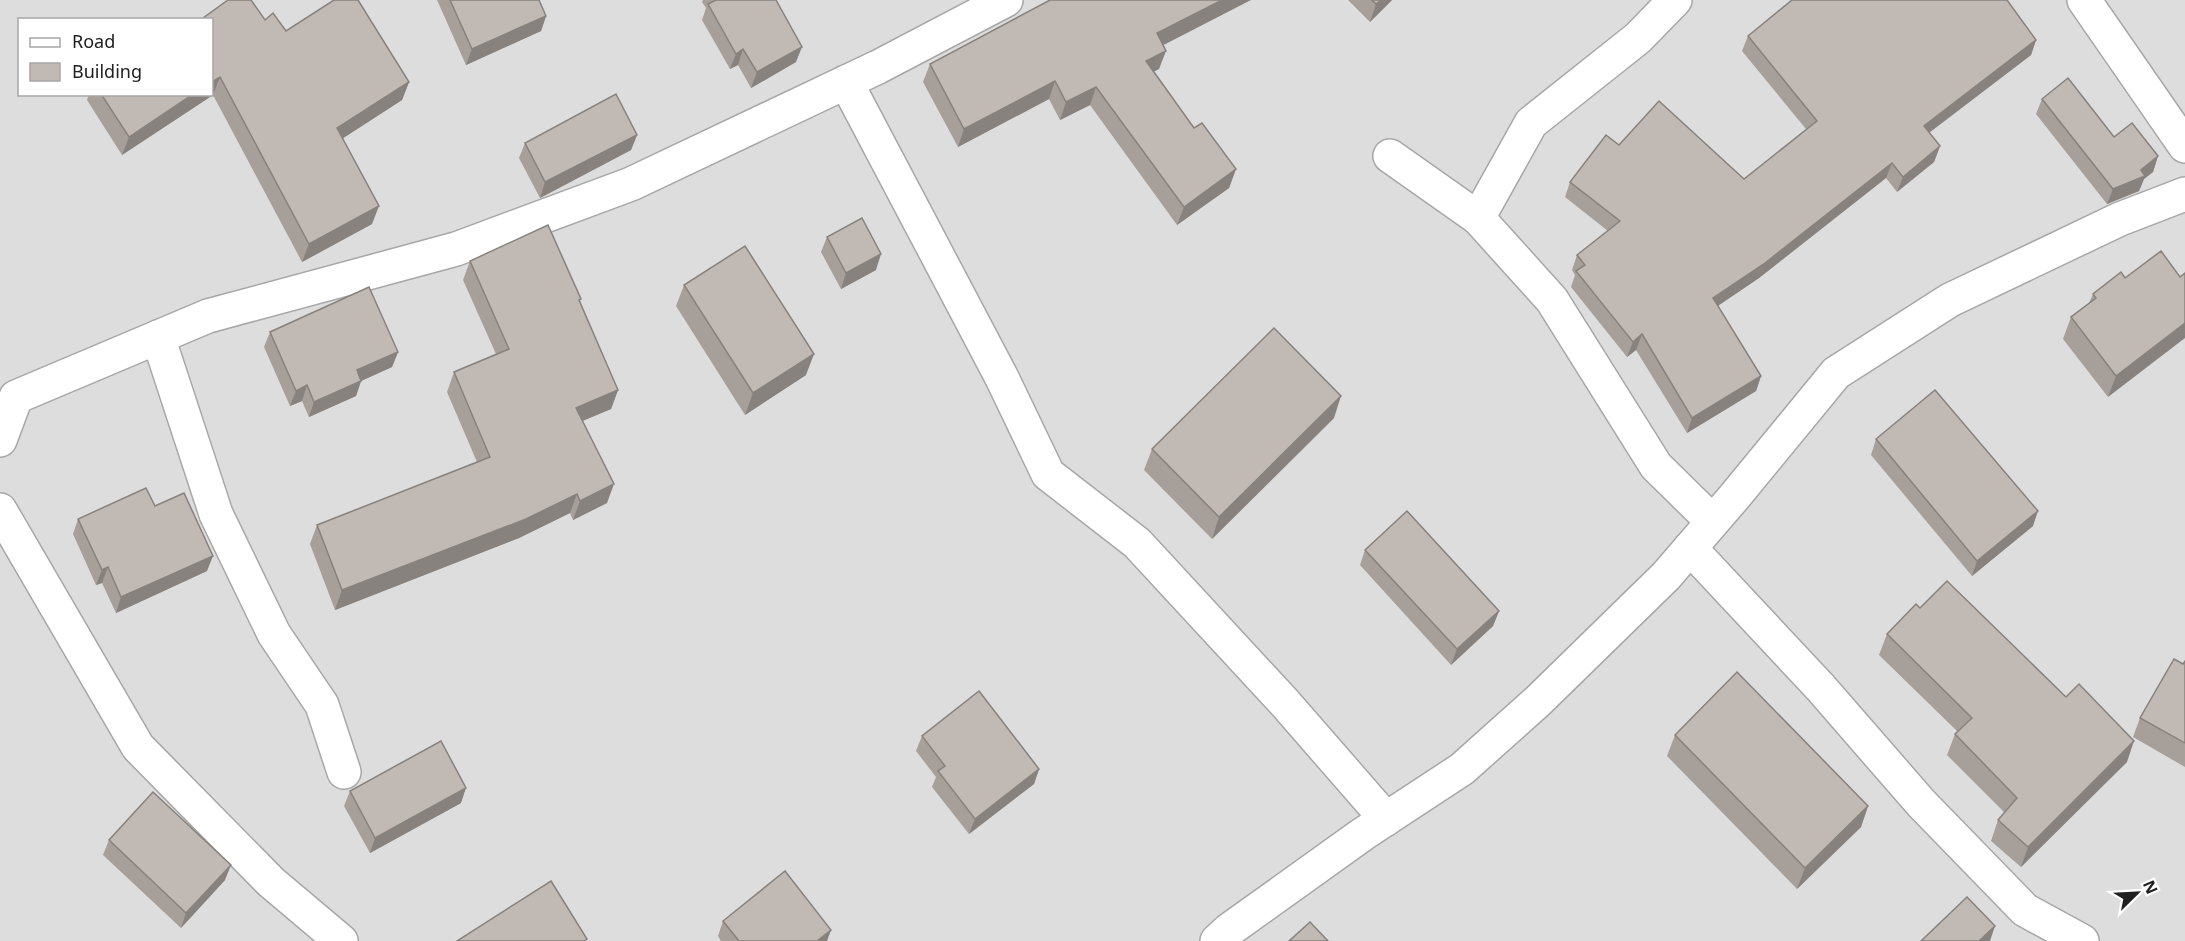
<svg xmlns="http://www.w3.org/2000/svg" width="2185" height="941" font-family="'Noto Sans',sans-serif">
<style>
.residential{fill:#dedddd;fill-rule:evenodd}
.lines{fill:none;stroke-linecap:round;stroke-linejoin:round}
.minor-casing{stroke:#a7a7a7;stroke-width:36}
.tertiary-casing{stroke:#a7a7a7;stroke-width:36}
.minor{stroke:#fff;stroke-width:33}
.tertiary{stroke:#fff;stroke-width:33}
.wall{fill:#a69f9a}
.shaded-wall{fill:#87827d}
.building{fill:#c1b9b3;stroke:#87827d;stroke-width:1.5}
</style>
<rect width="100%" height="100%" fill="#f0ede7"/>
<path class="residential" d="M0,0h2185v941h-2185zM20,20h192v74h-192z"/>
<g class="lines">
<defs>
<g id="minor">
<path d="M846,82l156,296 46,96 89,69 148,160 101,116"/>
<path d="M1390,156l88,62 74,82 104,166 56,55"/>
<path d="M1478,218l53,-95 107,-85 37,-38"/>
<path d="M158,337l58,177 58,120 48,71 22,67"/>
<path d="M0,440l16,-43 192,-81 248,-67 175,-65 247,-117 128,-67"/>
<path d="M0,510l138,237 133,135 70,59"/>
<path d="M1690,548l131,140 100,115 104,107 57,31"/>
<path d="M1217,941l12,-11 134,-96 99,-65 76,-68 128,-125 69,-80 101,-123 114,-73 170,-81 65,-25"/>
</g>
<path id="tertiary" d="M2084,0l101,146"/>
</defs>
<use href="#minor" class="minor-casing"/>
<use href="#tertiary" class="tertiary-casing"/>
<use href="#minor" class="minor"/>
<use href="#tertiary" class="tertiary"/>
</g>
<g class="wall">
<path d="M437,0h102l7,16 -5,15 -75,34z"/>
<path d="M703,0h73l20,62 -45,26 -13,-23 -8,4 -28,-49 4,-12 -4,-6z"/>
<path d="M1348,0h44l-22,22z"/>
<path d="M203,18l62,2 21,11 123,51 -7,18 -59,38 29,86 -70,38 -89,-167 -91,60 -35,-55 2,-6h123v-74h-9z"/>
<path d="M1748,36l288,4 -5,15 -102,78 11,13 -6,16 -37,30 -11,-14 -127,100 -41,28 43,70 -5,15 -69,42 -51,-83 -9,7 -56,-70 4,-12 -3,-5 5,-15 31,-24 -43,-34 5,-15 49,-37 125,34 62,-50 -64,-78z"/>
<path d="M1163,45l-4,24 -5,2 40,57 42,41 -7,19 -52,37 -87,-120 -30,15 -11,-21 -91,48 -35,-65 7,-18z"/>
<path d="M2042,99l72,38 44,19 -5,16 -9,7 -5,12 -32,13 -71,-90z"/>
<path d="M637,135l-6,15 -91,48 -21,-40 6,-15z"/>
<path d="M827,237l49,33 -35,19 -20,-37z"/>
<path d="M470,261l110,40 38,89 -7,19 -29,12 25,82 -34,17 -3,-7 -51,25 -184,72 -25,-66 7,-19 160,-63 -30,-70 7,-20 42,-18 -33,-74z"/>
<path d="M2180,277l-72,120 -45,-58 8,-22 18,-14 4,-9 32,-16z"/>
<path d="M684,285l122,90 -61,40 -69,-109z"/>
<path d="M270,332l128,20 -6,15 -31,14 -5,15 -47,21 -7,-16 -12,5 -26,-59z"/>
<path d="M1334,418l-122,121 -68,-69 8,-21z"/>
<path d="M1876,439l157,87 -61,50 -101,-121z"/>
<path d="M155,506l52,65 -91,42 -14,-30 -6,2 -23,-51 5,-15z"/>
<path d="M1365,550l134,61 -6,15 -42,39 -91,-100z"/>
<path d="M1920,608l207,154 -106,105 -30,-26 7,-21 7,-7 -58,-58 8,-21 3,-2 -79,-77 8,-21z"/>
<path d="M2185,661v106l-52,-30 7,-19z"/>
<path d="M1675,735l193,71 -7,21 -64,62 -130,-133z"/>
<path d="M922,736l117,33 -5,15 -65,50 -37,-47 4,-10 -20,-26z"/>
<path d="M350,791l111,12 -91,50 -26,-47z"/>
<path d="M109,840l116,40 -44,48 -78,-73z"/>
<path d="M723,921l104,20h-106l-3,-5z"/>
</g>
<g class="shaded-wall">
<path d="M1222,0h29l-101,52 7,-19z"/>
<path d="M1381,0h11l-22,22 6,-18z"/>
<path d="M546,16l-5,15 -75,34 6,-16z"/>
<path d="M2036,40l-5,15 -113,86 6,-15z"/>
<path d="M802,47l-6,15 -45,26 6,-16z"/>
<path d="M743,49l-5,16 -8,4 6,-15z"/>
<path d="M1166,51l-7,18 -19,10 6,-18z"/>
<path d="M220,77l-7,18 -91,60 7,-18 64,-43h19v-12z"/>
<path d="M1055,81l-6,18 -91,48 6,-18z"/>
<path d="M409,82l-7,18 -71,46 6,-18z"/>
<path d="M1096,87l-6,18 -30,15 6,-18z"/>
<path d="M637,135l-6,15 -91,48 5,-16z"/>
<path d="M1940,146l-6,16 -37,30 6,-15z"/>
<path d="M2158,156l-5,16 -9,7 -5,12 -32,13 6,-15 28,-19z"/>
<path d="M1892,163l-6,15 -127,100 -52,35 6,-15z"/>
<path d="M1236,169l-7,19 -52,37 7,-18z"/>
<path d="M379,206l-7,18 -70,38 7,-18z"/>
<path d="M881,254l-5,16 -35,19 5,-16z"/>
<path d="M2185,323v15l-77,59 8,-21z"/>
<path d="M1642,334l-6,16 -9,7 6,-15z"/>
<path d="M398,352l-6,15 -31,14 -5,15 -47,21 5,-15 43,-32z"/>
<path d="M814,354l-8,21 -61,40 8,-22z"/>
<path d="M1761,376l-5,15 -69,42 5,-15z"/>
<path d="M307,385l-5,16 -12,5 6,-15z"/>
<path d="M618,390l-7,19 -43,18 8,-19z"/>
<path d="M1341,396l-7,22 -122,121 7,-22z"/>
<path d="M614,484l-7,19 -34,17 7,-19z"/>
<path d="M577,494l-7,19 -51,25 -184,72 7,-20z"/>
<path d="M2038,511l-5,15 -61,50 5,-15z"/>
<path d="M213,556l-6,15 -91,42 5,-16z"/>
<path d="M108,567l-6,16 -6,2 6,-15z"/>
<path d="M1499,611l-6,15 -42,39 6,-16z"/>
<path d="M2134,741l-7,21 -106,105 7,-20z"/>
<path d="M1039,769l-5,15 -65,50 6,-15z"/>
<path d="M466,788l-5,15 -91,50 5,-15z"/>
<path d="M1868,806l-7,21 -64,62 8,-21z"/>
<path d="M231,865l-6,15 -44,48 5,-15z"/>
<path d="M1995,926l-5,15h-11z"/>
<path d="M831,930l-4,11h-10z"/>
</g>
<g class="building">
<path d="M228,0h23l14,20 8,-7 13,18 48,-31h24l51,82 -72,46 42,78 -70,38 -89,-167 -8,5v-62h-8l-1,-2z"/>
<path d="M450,0h89l7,16 -74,33z"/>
<path d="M716,0h60l26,47 -45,25 -14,-23 -7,5 -28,-50z"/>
<path d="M1050,0h172l-65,33 9,18 -20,10 48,67 8,-5 34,46 -52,38 -88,-120 -30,15 -11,-21 -91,48 -34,-65z"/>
<path d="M1372,0h9l-5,4z"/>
<path d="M1792,0h215l29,40 -112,86 16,20 -37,31 -11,-14 -127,100 -52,35 48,78 -69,42 -50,-84 -9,8 -57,-71 9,-6 -8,-10 43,-34 -50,-39 36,-47 13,10 40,-44 85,78 73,-58 -69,-85z"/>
<path d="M2068,78l46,59 18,-14 26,33 -17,14 4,6 -32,13 -71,-90z"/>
<path d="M101,94h92l-64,43z"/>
<path d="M616,94l21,41 -92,47 -20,-39z"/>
<path d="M862,218l19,36 -35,19 -19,-36z"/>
<path d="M548,225l33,74 -2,1 39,90 -42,18 38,76 -34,17 -3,-7 -51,25 -184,71 -25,-65 173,-68 -36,-85 55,-23 -39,-88z"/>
<path d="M745,246l69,108 -61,39 -69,-108z"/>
<path d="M2161,251l19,26 5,-4v50l-69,53 -45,-59 25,-19 -3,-4 28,-22 4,6z"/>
<path d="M369,287l29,65 -41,18 4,11 -47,21 -7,-17 -11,6 -26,-59z"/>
<path d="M1274,328l67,68 -122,121 -67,-68z"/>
<path d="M1935,390l103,121 -61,50 -101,-122z"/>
<path d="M146,488l9,18 29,-13 29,63 -92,41 -13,-30 -6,3 -24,-51z"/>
<path d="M1407,511l92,100 -42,38 -92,-99z"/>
<path d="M1947,581l119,116 13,-13 55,57 -106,106 -30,-27 19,-22 -62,-64 17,-16 -85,-84 29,-30 4,4z"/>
<path d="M2174,659l9,5 2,-3v82l-45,-25z"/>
<path d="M1737,672l131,134 -63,62 -130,-133z"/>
<path d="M979,691l60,78 -64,50 -37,-48 7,-5 -23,-30z"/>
<path d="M441,741l25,47 -91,50 -25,-47z"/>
<path d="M153,792l78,73 -45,48 -77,-73z"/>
<path d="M785,871l46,59 -14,11h-78l-16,-20z"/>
<path d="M551,881l36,58 -3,2h-127z"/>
<path d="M1967,897l28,29 -16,15h-58z"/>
<path d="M1310,922l18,19h-39z"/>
</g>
<rect x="18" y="18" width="195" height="78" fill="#ffffff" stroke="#a6a6a6" stroke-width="1.5"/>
<rect x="30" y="38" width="30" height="9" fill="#ffffff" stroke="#a6a6a6" stroke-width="1.5"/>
<text x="72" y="48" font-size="18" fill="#202020">Road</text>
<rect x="30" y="63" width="30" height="18" fill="#c1b9b3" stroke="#a6a6a6" stroke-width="1.5"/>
<text x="72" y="78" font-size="18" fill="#202020">Building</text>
<g transform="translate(2137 893) rotate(66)" stroke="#ffffff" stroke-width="4.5" paint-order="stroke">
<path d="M0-4.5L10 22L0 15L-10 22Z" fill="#202020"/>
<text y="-9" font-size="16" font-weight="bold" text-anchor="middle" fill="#202020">N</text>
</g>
</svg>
